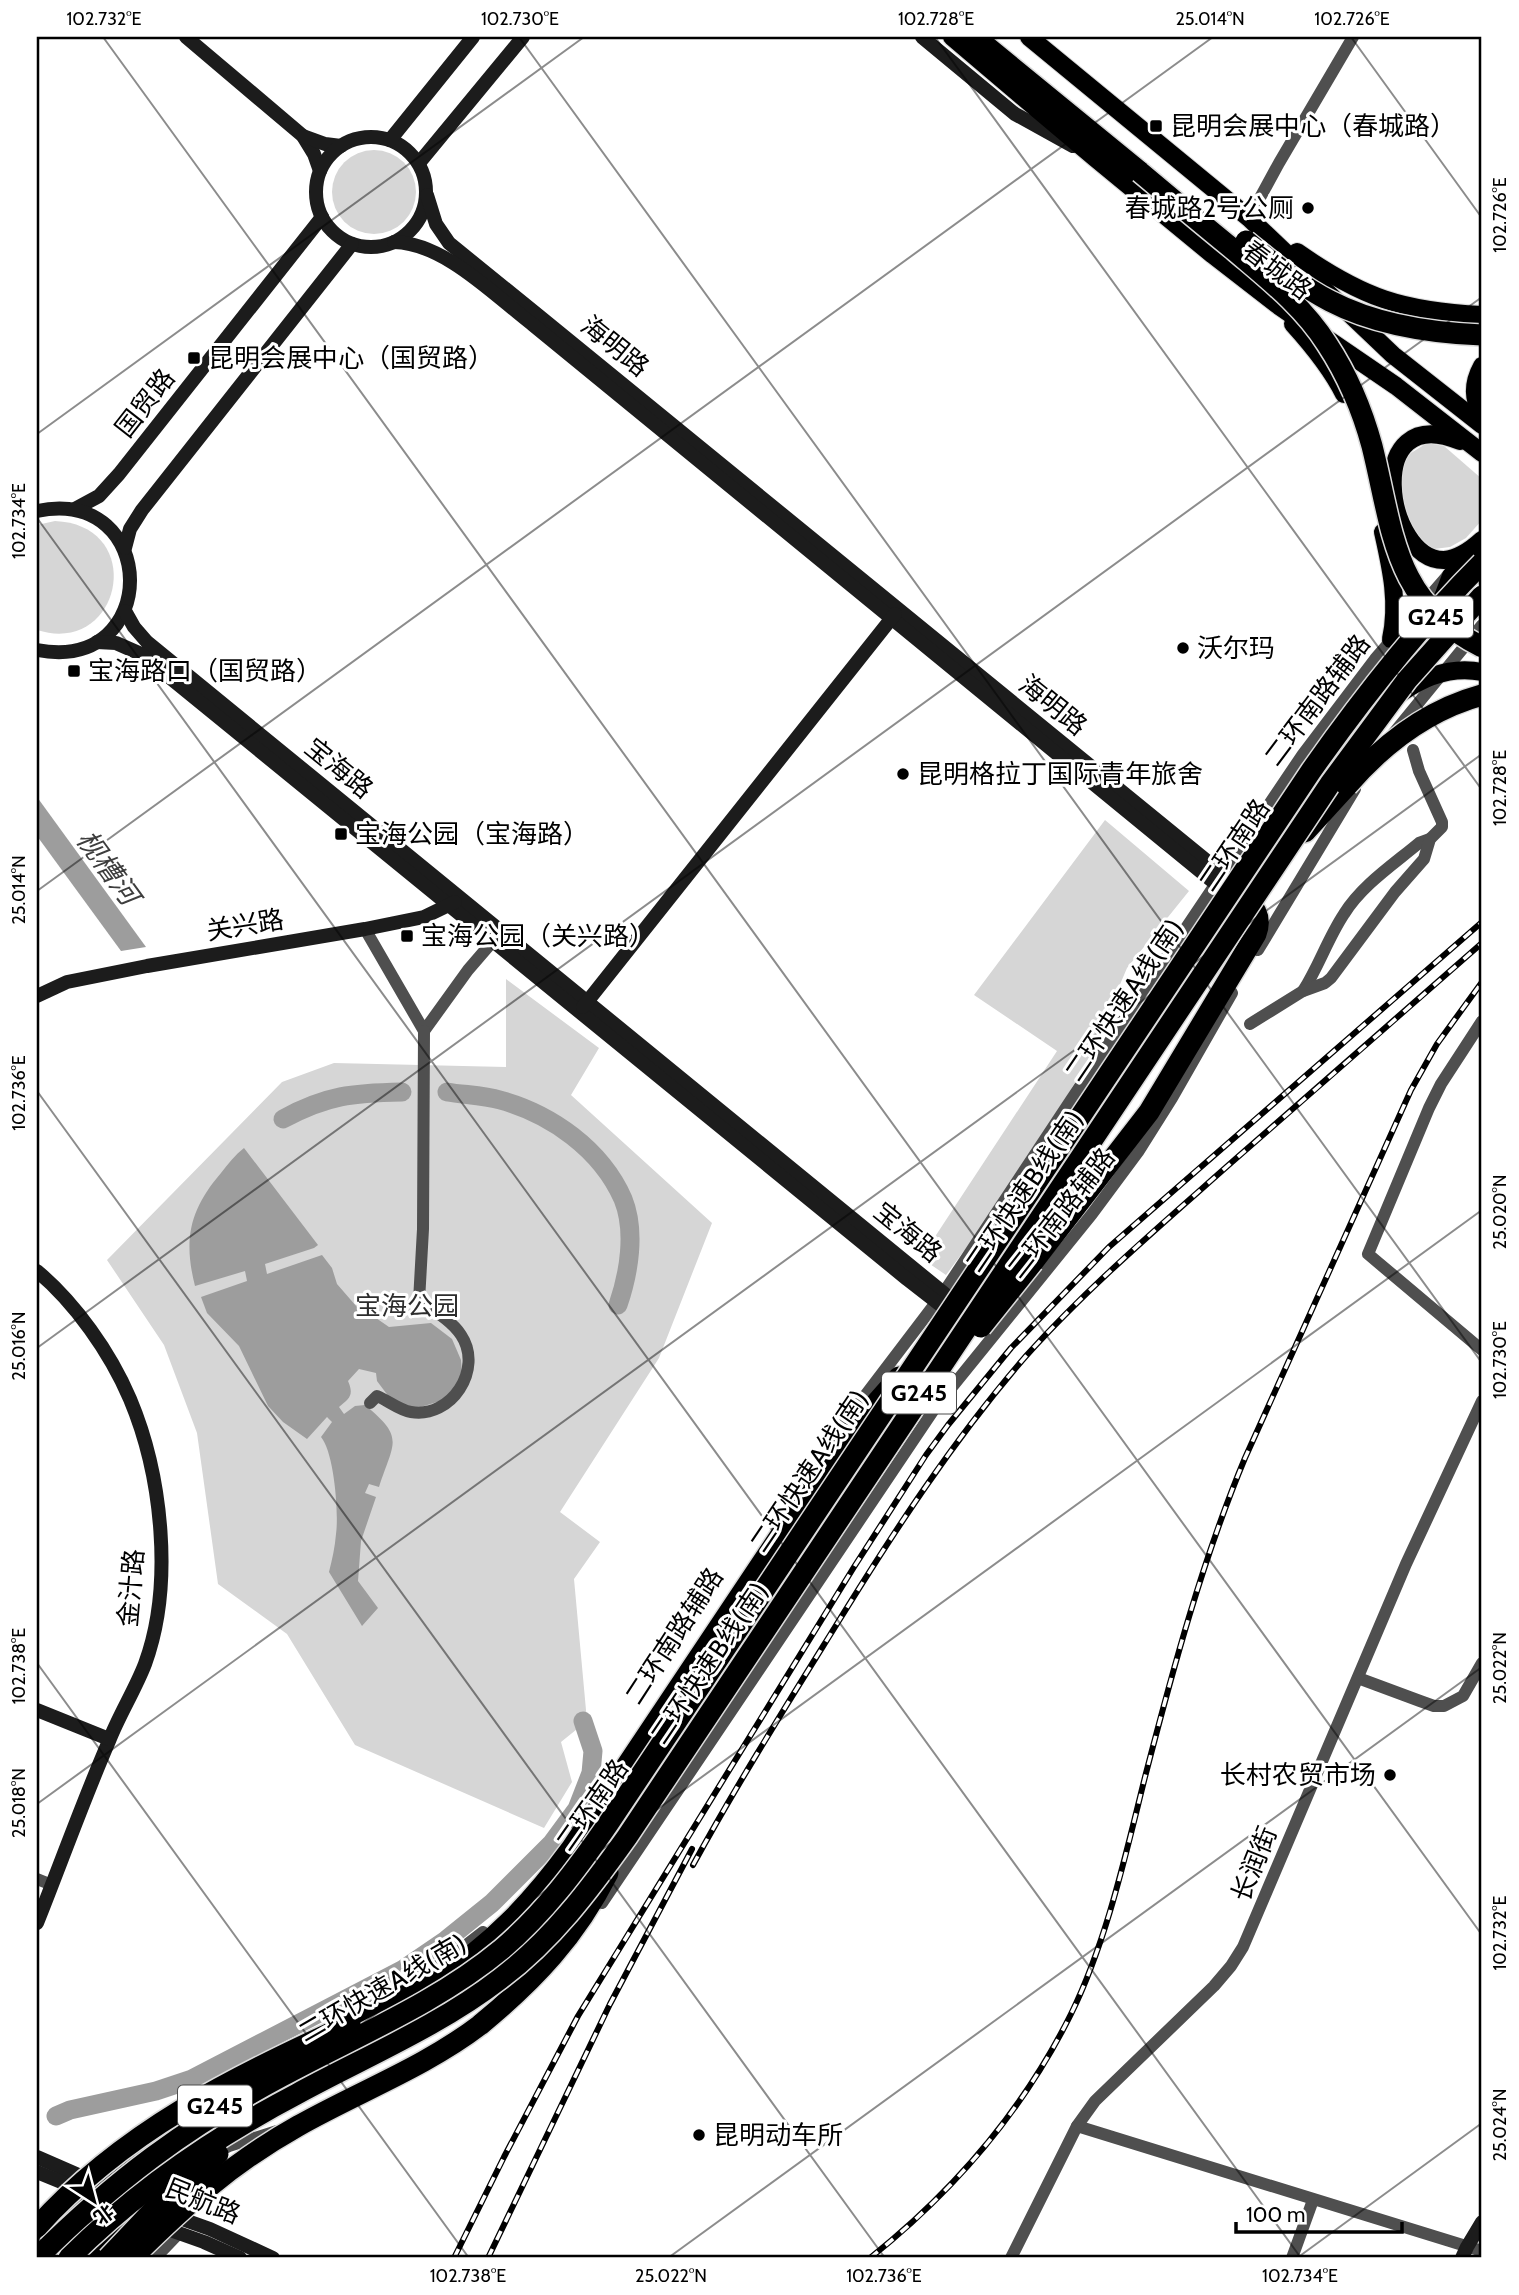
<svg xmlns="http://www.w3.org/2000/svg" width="1519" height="2295" font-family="Cabin,'Noto Sans SC',sans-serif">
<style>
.green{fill:#d6d6d6}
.water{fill:#9d9d9d}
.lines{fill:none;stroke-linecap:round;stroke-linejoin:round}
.river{stroke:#9d9d9d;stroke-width:19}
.primary-casing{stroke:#dbdbdb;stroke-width:20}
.highway-casing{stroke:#dbdbdb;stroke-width:24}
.street{stroke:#4f4f4f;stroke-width:12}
.secondary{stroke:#1c1c1c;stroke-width:14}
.primary{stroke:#000;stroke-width:18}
.highway{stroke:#000;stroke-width:21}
.rail-casing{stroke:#000;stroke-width:6}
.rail{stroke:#fff;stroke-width:3.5;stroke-dasharray:10;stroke-linecap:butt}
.highway-bridge-casing{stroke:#dbdbdb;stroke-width:24;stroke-linecap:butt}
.highway-bridge{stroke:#000;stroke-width:21}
.ticks{fill:none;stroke:#000;stroke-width:2;stroke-opacity:0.45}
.poi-dot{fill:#000;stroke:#fff;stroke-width:2.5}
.labels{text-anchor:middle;stroke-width:6;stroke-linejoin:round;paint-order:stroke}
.shield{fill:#fff;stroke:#4c4c4c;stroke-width:2}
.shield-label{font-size:24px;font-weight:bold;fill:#000}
.poi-label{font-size:26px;fill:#000;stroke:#fff;text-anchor:start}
.street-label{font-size:26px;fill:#000;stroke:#fff}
.park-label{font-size:26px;fill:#2d2d2d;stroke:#fff}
.water-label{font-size:28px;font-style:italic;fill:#3e3e3e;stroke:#fff}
.neatline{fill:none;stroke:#000;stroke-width:2.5}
.ticks-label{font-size:18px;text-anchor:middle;fill:#000}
</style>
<rect width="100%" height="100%" fill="#fff"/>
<g class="green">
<circle cx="374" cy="192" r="42"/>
<path d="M1427,443l17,3 38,33v41l-16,18 -16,9 -16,2 -16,-9 -19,-45 3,-31 9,-11z"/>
<path d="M55,521c93,4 67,136 -18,109v-105z"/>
<path d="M1105,820l84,71 -62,77 -40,94 -66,112 -75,101 -25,-17 136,-207 -83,-56z"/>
<path d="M506,979l93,69 -28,47 141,128 -53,135 -99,154 40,30 -26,37 13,142 -26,21 11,40 -28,46 -189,-83 -68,-111 -69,-50 -21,-151 -33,-88 -57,-85 175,-178 52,-19 172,4z"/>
</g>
<g class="water">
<path d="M37,797l109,150 -25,4 -84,-115z"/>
<path d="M244,1148l74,97 -4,3 -49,16 2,10 55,-19 10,13 5,16 26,30 13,4 13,9 42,-4 21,16 9,21 1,12 -3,9 -12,18 -33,10 -22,-8 -15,-20 -1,-8 -17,-4 -11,12c6,14 2,17 -9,26l5,7 11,-8 10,-1c40,33 29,36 14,82l-10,-3 -4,9 11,4 -15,44 -3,40 20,27 -16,18 -33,-54c3,-12 6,-25 7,-38 3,-21 -2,-82 -15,-97l11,-15 -5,-5 -20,22 -24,-17 -15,-16 -29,-60 -32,-33 -6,-16 46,-16 -2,-10 -50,15c-12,-47 -5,-77 26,-113 7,-9 14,-18 23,-25z"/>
</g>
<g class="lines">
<g class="river">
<path d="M447,1092c17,3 36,3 53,8 51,14 101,49 123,99 13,32 6,74 -5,106"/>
<path d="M283,1119c44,-24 70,-26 119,-27"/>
<path d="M56,2116l14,-6 86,-19 36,-12 210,-109 44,-30 46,-37 60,-60 25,-34 14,-36 2,-22 -10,-30"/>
</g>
<defs>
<g id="primary">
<path d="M952,37l143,121 118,97 66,51 117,80 86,67"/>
<path d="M1029,37l220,181 144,137 89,70"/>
<path d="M1297,252c66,46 105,59 185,63"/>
<path d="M1293,324c19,21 38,44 51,70"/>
<path d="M1482,366c-10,18 -9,33 0,50"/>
<path d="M1460,441c-99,-41 -75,120 -16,119 15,-1 27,-10 38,-20"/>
<path d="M1383,532c8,36 16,70 8,107"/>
<path d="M1440,605l11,-29 17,-22"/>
<path d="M1401,693c24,-17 51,-27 81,-21"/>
<path d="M37,2243c48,-49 100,-96 161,-128"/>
<path d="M87,2258l66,-63"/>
</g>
<g id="highway">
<path d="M975,37l165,135"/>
<path d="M1305,832l42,-46"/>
<path d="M1033,1262l116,-150 107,-178c5,-13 2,-23 -8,-33"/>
<path d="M350,2024c27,-17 58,-28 86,-44 55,-34 97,-79 135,-131l275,-412 53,-60"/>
<path d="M480,2025c55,-45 96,-89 128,-152"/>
</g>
</defs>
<use href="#primary" class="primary-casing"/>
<use href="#highway" class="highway-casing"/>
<g class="street">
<path d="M1249,218l30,-55 74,-126"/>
<path d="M1393,734l89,-109"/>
<path d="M365,929l59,102 44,-61 25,-29"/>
<path d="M1258,950l97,-161"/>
<path d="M1303,991c16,-25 25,-53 41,-77 18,-29 50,-50 75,-71l11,-4"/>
<path d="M1482,1021l-41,63 -12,24 -61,146 114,96"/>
<path d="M1250,1024l53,-33 22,-8 6,-5 64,-86 29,-33 6,-20 12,-12v-5l-23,-51 -6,-21"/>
<path d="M370,1403l7,-7c12,5 22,14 34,16 40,7 73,-43 50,-77 -10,-15 -27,-24 -42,-34l4,-72 1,-198"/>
<path d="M839,1430l105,-138 168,-254 191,-284 72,-95 74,-85"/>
<path d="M1358,1678l62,23 14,5h10l19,-10 19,-33"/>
<path d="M37,1879l15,6"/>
<path d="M602,1903l333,-495 157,-194 46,-62 34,-54 60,-105"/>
<path d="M402,1986l42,-24 39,-30"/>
<path d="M1077,2126l405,125"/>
<path d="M212,2154l17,-8 48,-15"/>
<path d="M155,2258l24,-25"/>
<path d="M1011,2258l66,-132 18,-25 119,-115 17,-20 12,-19 163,-383 76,-163"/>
<path d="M1292,2258l21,-58"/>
</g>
<g class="secondary">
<path d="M186,37l117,99 11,18 6,17"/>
<path d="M922,37l93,77 58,32"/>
<path d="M303,136l22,8 16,2"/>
<circle cx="371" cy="192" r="55"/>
<path d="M390,140l83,-103"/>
<path d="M419,163l104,-126"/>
<path d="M427,195l9,29 13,19 90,73 701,572"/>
<path d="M394,242c50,1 99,52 138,82l684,560 21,13"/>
<path d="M75,509l24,-13 20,-22 203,-257"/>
<path d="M37,511c123,-25 125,163 0,139"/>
<path d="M125,548l5,-19 12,-19 210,-266"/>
<path d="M125,611l9,16 13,15 815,666"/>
<path d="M97,642l19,1 25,11 766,625 45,35 6,1"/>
<path d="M37,996l30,-14 80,-16 218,-37 59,-12 31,-15"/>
<path d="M583,1007l312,-393"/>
<path d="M37,1271c38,32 73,81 93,128 32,76 44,186 15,265 -10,26 -26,51 -36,77 -26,60 -48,122 -72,182"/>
<path d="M37,1710l72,29"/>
<path d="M37,2157l55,24"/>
<path d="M37,2172l44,18"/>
<path d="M168,2214l42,15 63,29"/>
<path d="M156,2225l48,17 36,16"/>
<path d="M1462,2258l5,-11 15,-25"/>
</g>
<use href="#primary" class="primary"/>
<use href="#highway" class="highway"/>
<defs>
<g id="rail">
<path d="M693,1865c44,-81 93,-159 142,-238 58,-94 118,-187 191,-271 63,-70 135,-131 206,-194 84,-73 167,-146 250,-219"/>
<path d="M454,2258l50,-101 74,-141 276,-449 72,-112 22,-30 63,-77 98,-101 373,-325"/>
<path d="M488,2258l122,-254 82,-155"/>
<path d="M870,2258c84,-67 153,-147 201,-244 36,-74 54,-157 74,-237 28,-108 57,-216 100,-319l166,-368 26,-46 45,-62"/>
</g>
</defs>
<use href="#rail" class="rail-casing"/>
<use href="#rail" class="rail"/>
<defs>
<g id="highway-bridge">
<path d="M1140,172c31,26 62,52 94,78 34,29 69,56 93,94 21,32 35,65 45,102 21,84 21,156 110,201"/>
<path d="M1246,241c26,21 54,45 84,60 46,24 101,32 152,34"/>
<path d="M1347,786c37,-43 80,-76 135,-91"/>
<path d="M981,1327l52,-65"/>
<path d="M37,2227c85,-95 198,-151 313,-203"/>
<path d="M37,2258c77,-77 149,-131 245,-182 74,-40 155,-73 220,-127 42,-36 75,-80 106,-125l703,-1053c52,-74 107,-144 171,-208"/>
<path d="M69,2258c67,-67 144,-120 228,-164 68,-37 142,-68 203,-115 52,-39 90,-90 127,-142l703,-1053 77,-104 75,-84"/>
<path d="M108,2258l54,-57 56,-47"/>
<path d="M132,2258c53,-53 100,-95 166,-132 60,-34 127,-59 182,-101"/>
</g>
</defs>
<use href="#highway-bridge" class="highway-bridge-casing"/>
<use href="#highway-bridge" class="highway-bridge"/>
</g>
<path class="ticks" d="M103,37l1379,1898M519,37l963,1326M935,37l547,753M1351,37l131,181M37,434l547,-397M37,518l1264,1740M37,891l1176,-854M37,1091l848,1167M37,1348l1445,-1051M37,1663l432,595M37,1804l1445,-1050M37,2236l16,22M40,2258l1442,-1048M668,2258l814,-591M1297,2258l185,-135"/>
<g class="poi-dot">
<rect x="1149" y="119" width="14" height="14" rx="3.5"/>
<circle cx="1308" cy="208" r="7"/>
<rect x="187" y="351" width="14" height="14" rx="3.5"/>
<circle cx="1183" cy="648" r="7"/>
<rect x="67" y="664" width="14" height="14" rx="3.5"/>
<circle cx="903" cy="774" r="7"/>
<rect x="334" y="827" width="14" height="14" rx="3.5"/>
<rect x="400" y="929" width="14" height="14" rx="3.5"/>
<circle cx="1390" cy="1775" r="7"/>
<circle cx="699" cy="2135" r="7"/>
</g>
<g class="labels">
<g class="shield">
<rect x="1399" y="596.5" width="74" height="41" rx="5"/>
<rect x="882" y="1372.5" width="74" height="41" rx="5"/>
<rect x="178" y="2085.5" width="74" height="41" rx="5"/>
</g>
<g class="shield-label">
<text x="1436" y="625">G245</text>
<text x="919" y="1401">G245</text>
<text x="215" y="2114">G245</text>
</g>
<g class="poi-label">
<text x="1170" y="135">昆明会展中心（春城路）</text>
<text x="1294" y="217" text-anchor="end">春城路2号公厕</text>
<text x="208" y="367">昆明会展中心（国贸路）</text>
<text x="1197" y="657">沃尔玛</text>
<text x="88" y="680">宝海路口（国贸路）</text>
<text x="917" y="783">昆明格拉丁国际青年旅舍</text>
<text x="355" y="843">宝海公园（宝海路）</text>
<text x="421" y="945">宝海公园（关兴路）</text>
<text x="1376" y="1784" text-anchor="end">长村农贸市场</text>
<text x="713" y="2144">昆明动车所</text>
</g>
<g class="street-label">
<text transform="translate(1277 270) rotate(37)" y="9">春城路</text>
<text transform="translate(615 346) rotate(39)" y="9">海明路</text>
<text transform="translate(145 403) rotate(-52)" y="9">国贸路</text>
<text transform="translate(1317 700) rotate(-53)" y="9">二环南路辅路</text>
<text transform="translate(1053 705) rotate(39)" y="9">海明路</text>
<text transform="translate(339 768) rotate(39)" y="9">宝海路</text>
<text transform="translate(1234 845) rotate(-56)" y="9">二环南路</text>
<text transform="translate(245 925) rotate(-9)" y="9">关兴路</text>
<text transform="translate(1124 1000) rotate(-56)" y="9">二环快速A线(南)</text>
<text transform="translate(1024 1191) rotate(-56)" y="9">二环快速B线(南)</text>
<text transform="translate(1061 1213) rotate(-52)" y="9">二环南路辅路</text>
<text transform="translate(908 1232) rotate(39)" y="9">宝海路</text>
<text transform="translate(809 1471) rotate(-56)" y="9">二环快速A线(南)</text>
<text transform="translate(131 1588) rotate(-85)" y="9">金汁路</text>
<text transform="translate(674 1636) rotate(-57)" y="9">二环南路辅路</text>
<text transform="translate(709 1663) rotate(-56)" y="9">二环快速B线(南)</text>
<text transform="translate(592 1805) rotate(-55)" y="9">二环南路</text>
<text transform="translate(1254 1864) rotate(-68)" y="9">长润街</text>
<text transform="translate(382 1988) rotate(-30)" y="9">二环快速A线(南)</text>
<text transform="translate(203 2201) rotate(22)" y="9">民航路</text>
</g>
<g class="park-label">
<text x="407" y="1315">宝海公园</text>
</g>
<g class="water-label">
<text transform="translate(108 867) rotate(54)" y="10">枧槽河</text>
</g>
</g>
<rect width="1519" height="2295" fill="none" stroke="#ffffff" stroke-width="77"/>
<g transform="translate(94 2201) rotate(144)" stroke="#ffffff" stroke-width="5" paint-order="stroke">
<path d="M0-5L12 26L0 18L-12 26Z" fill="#000000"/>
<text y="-10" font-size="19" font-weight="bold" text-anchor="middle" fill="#000000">北</text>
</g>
<path d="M1236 2222v10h166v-10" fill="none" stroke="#000000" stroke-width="3.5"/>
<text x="1246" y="2222" font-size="21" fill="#000000" stroke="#ffffff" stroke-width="5" paint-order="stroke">100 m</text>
<rect x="38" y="38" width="1442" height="2218" class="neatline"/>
<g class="ticks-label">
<text x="104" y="25">102.732°E</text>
<text x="520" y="25">102.730°E</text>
<text x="936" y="25">102.728°E</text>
<text x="1210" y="25">25.014°N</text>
<text x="1352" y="25">102.726°E</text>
<text transform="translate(1500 215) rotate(-90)" y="6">102.726°E</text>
<text transform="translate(19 521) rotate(-90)" y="6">102.734°E</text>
<text transform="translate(1500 788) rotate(-90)" y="6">102.728°E</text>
<text transform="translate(19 890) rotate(-90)" y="6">25.014°N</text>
<text transform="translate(19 1093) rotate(-90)" y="6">102.736°E</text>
<text transform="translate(1500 1212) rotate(-90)" y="6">25.020°N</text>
<text transform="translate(19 1346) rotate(-90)" y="6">25.016°N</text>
<text transform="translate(1500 1360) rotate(-90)" y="6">102.730°E</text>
<text transform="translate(19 1666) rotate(-90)" y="6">102.738°E</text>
<text transform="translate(1500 1668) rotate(-90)" y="6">25.022°N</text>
<text transform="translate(19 1803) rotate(-90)" y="6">25.018°N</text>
<text transform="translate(1500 1933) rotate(-90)" y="6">102.732°E</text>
<text transform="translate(1500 2125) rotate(-90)" y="6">25.024°N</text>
<text x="468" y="2282">102.738°E</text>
<text x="671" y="2282">25.022°N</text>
<text x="884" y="2282">102.736°E</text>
<text x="1300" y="2282">102.734°E</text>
</g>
</svg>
